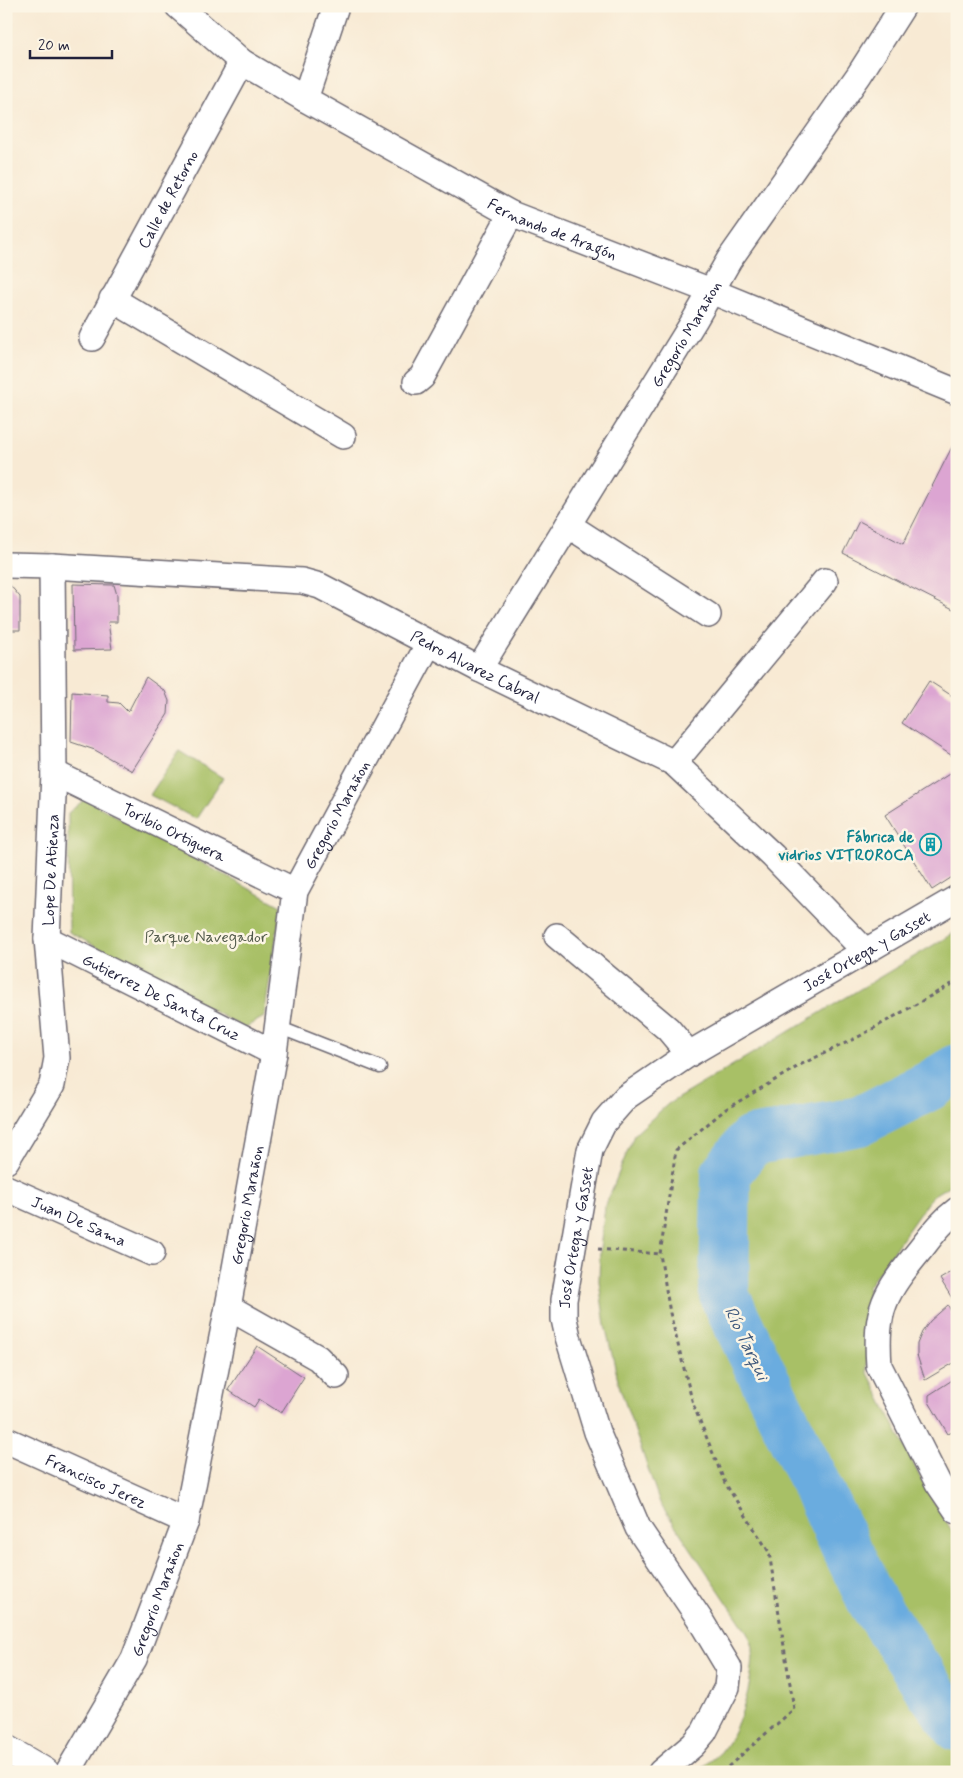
<svg xmlns="http://www.w3.org/2000/svg" width="963" height="1778" font-family="Mynerve,sans-serif">
<style>
.green{fill:#a8c066;stroke:#657150}
.lines{fill:none;stroke-linecap:round;stroke-linejoin:round}
.river{stroke:#6bacdf;stroke-width:50}
.building{fill:#dca5d2}
.service-casing{stroke:#6d6871;stroke-width:15}
.minor-casing{stroke:#6d6871;stroke-width:28}
.secondary-casing{stroke:#6d6871;stroke-width:30}
.path{stroke:#6d6871;stroke-width:3;stroke-dasharray:4 4;stroke-linecap:butt}
.service{stroke:#fff;stroke-width:12}
.minor{stroke:#fff;stroke-width:25}
.secondary{stroke:#fff;stroke-width:28}
.labels{text-anchor:middle;stroke-width:5;stroke-linejoin:round;paint-order:stroke}
.street-label{font-size:16px;fill:#22223b;stroke:#fcf5e5}
.culture-label{font-size:16px;font-weight:bold;fill:#0d838f;stroke:#fcf5e5;text-anchor:end}
.park-label{font-size:16px;fill:#51594a;stroke:#fcf5e5}
.water-label{font-size:18px;font-style:italic;fill:#3f597d;stroke:#fcf5e5}
</style>
<rect width="100%" height="100%" fill="#fcf5e5"/>
<filter id="ink" filterUnits="userSpaceOnUse"><feTurbulence type="fractalNoise" baseFrequency=".02" numOctaves="2"/><feDisplacementMap in="SourceGraphic" scale="10" xChannelSelector="R" yChannelSelector="G"/><feConvolveMatrix kernelMatrix="1 2 1 2 8 2 1 2 1" color-interpolation-filters="sRGB"/></filter>
<filter id="wash" filterUnits="userSpaceOnUse"><feTurbulence type="fractalNoise" baseFrequency=".0096" numOctaves="4" result="noise"/><feDisplacementMap in="SourceGraphic" scale="20" xChannelSelector="R" yChannelSelector="G"/><feGaussianBlur stdDeviation="1.12" result="paint"/><feColorMatrix in="noise" values="0 0 0 0 0 0 0 0 0 0 0 0 0 0 0 0 0 1.4 0 .05"/><feComposite in="paint" operator="in"/></filter>
<g filter="url(#wash)">
<rect width="100%" height="100%" fill="#f8ead4"/>
<g class="green">
<path d="M179,751l44,27 -27,41 -46,-24z"/>
<path d="M85,799l196,107 -17,111 -20,11 -175,-96 -1,-119z"/>
<path d="M957,931v250l-25,15 -64,91 -1,84 59,118 31,50v233h-260c8,-7 17,-13 24,-20 20,-24 33,-73 32,-105 -1,-7 -7,-15 -10,-21l-83,-123 -40,-115 -15,-63 -6,-44 1,-32 5,-42 29,-72 34,-31z"/>
</g>
<g class="lines">
<path class="river" d="M957,1069l-28,17 -69,35 -109,20 -25,32 -2,122 148,306 60,91 25,34"/>
</g>
<g id="blocks">
<g class="building">
<path d="M955,441l2,1v169l-114,-58 16,-32 44,23z"/>
<path d="M6,584h3l11,13v33h-14z"/>
<path d="M73,584l41,1 3,10v27h-9l4,27 -38,1z"/>
<path d="M146,677l19,14 4,10 -1,13 -36,57 -37,-21 -24,-8 1,-50 36,3v7l11,1 9,9z"/>
<path d="M929,681l28,18v60l-55,-36z"/>
<path d="M957,769v105l-25,16 -47,-75z"/>
<path d="M957,1269v37l-17,-27z"/>
<path d="M948,1305l9,18v38l-32,19 -8,-25v-11l5,-12 8,-11z"/>
<path d="M257,1346l47,31 -23,36 -22,-14 -5,8 -26,-17z"/>
<path d="M957,1377v53l-9,4 -19,-32v-7z"/>
</g>
</g>
</g>
<g filter="url(#ink)">
<use href="#blocks" fill-opacity="0" stroke="#6d6871" stroke-width="1"/>
<g class="lines">
<defs>
<path id="service" d="M278,1027l102,40"/>
<g id="minor">
<path id="s1" d="M178,6l64,56 63,37 206,115 200,77 246,101"/>
<path d="M305,99l31,-93"/>
<path d="M112,299l231,137"/>
<path id="s2" d="M92,338l150,-276"/>
<path d="M416,382l6,-5 89,-163"/>
<path d="M568,525l140,90"/>
<path id="s3" d="M6,565l46,1 250,15 18,5 159,83 195,94 99,93 92,95"/>
<path id="s4" d="M479,669l215,-348 35,-61 130,-185 44,-69"/>
<path d="M674,763l151,-182"/>
<path id="s5" d="M54,773l241,118"/>
<path d="M557,936l111,93 21,25"/>
<path id="s6" d="M47,939l227,114"/>
<path id="s7" d="M6,1161l46,-76 5,-27 -10,-119 7,-166 -2,-207"/>
<path id="s8" d="M6,1188l146,65"/>
<path d="M957,1210c-15,11 -25,25 -37,40 -36,44 -45,58 -41,116l59,117 19,28"/>
<path d="M228,1307l90,51 18,18"/>
<path id="s9" d="M6,1440l180,81"/>
<path id="s10" d="M68,1772l66,-113 52,-138 42,-214 46,-254 21,-162 134,-248"/>
<path id="s11" d="M661,1772l32,-27 11,-13 23,-45 2,-19 -30,-50 -61,-90 -41,-96 -29,-95 -4,-18v-19l26,-150 14,-28 22,-25 63,-43 268,-156"/>
</g>
<path id="secondary" d="M6,1749l39,23"/>
</defs>
<use href="#service" class="service-casing"/>
<use href="#minor" class="minor-casing"/>
<use href="#secondary" class="secondary-casing"/>
<g class="path">
<path d="M598,1249l62,5"/>
<path d="M722,1772l72,-63 -25,-157 -44,-69 -32,-79 -23,-91 -10,-59 16,-104 50,-41 76,-45 58,-28 97,-55"/>
</g>
<use href="#service" class="service"/>
<use href="#minor" class="minor"/>
<use href="#secondary" class="secondary"/>
</g>
</g>
<defs>
<symbol id="building-ring" viewBox="-11 -11 22 22"><circle r="9.5" fill="#fcf5e5" stroke="#0f9aa8" stroke-width="1.5"/><path d="M-4-6H4V6H1V3H-1V6H-4ZM-2.5-4.3h1.7v1.8h-1.7ZM.8-4.3h1.7v1.8H.8ZM-2.5-1h1.7V.8h-1.7ZM.8-1h1.7V.8H.8Z" fill="#0f9aa8"/></symbol>
</defs>
<g fill-rule="evenodd">
<use href="#building-ring" x="918" y="832" width="25" height="25"/>
</g>
<g class="labels">
<g class="street-label">
<text dy="6" stroke="none"><textPath href="#s2" startOffset="158">Calle de Retorno</textPath></text>
<text dy="6" stroke="none"><textPath href="#s1" startOffset="438">Fernando de Aragón</textPath></text>
<text dy="6" stroke="none"><textPath href="#s4" startOffset="394">Gregorio Marañon</textPath></text>
<text dy="6" stroke="none"><textPath href="#s3" startOffset="490">Pedro Alvarez Cabral</textPath></text>
<text dy="6" stroke="none"><textPath href="#s10" startOffset="1005">Gregorio Marañon</textPath></text>
<text dy="6" stroke="none"><textPath href="#s5" startOffset="134">Toribio Ortiguera</textPath></text>
<text dy="6" stroke="none"><textPath href="#s7" startOffset="305">Lope De Atienza</textPath></text>
<text dy="6" stroke="none"><textPath href="#s11" startOffset="1035">José Ortega y Gasset</textPath></text>
<text dy="6" stroke="none"><textPath href="#s6" startOffset="128">Gutierrez De Santa Cruz</textPath></text>
<text dy="6" stroke="none"><textPath href="#s10" startOffset="600">Gregorio Marañon</textPath></text>
<text dy="6" stroke="none"><textPath href="#s8" startOffset="80">Juan De Sama</textPath></text>
<text dy="6" stroke="none"><textPath href="#s11" startOffset="600">José Ortega y Gasset</textPath></text>
<text dy="6" stroke="none"><textPath href="#s9" startOffset="99">Francisco Jerez</textPath></text>
<text dy="6" stroke="none"><textPath href="#s10" startOffset="195">Gregorio Marañon</textPath></text>
</g>
<g class="culture-label">
<text x="914" y="842">Fábrica de<tspan x="914" dy="18">vidrios VITROROCA</tspan></text>
</g>
<g class="park-label">
<text x="206" y="942">Parque Navegador</text>
</g>
<g class="water-label">
<text transform="translate(747 1343) rotate(64)" y="6">Río Tarqui</text>
</g>
</g>
<rect width="963" height="1778" fill="none" stroke="#fcf5e5" stroke-width="25"/>
<path d="M30 50v8h82v-8" fill="none" stroke="#22223b" stroke-width="2.5"/>
<text x="38" y="50" font-size="15" fill="#22223b" stroke="#fcf5e5" stroke-width="4" paint-order="stroke">20 m</text>
</svg>
